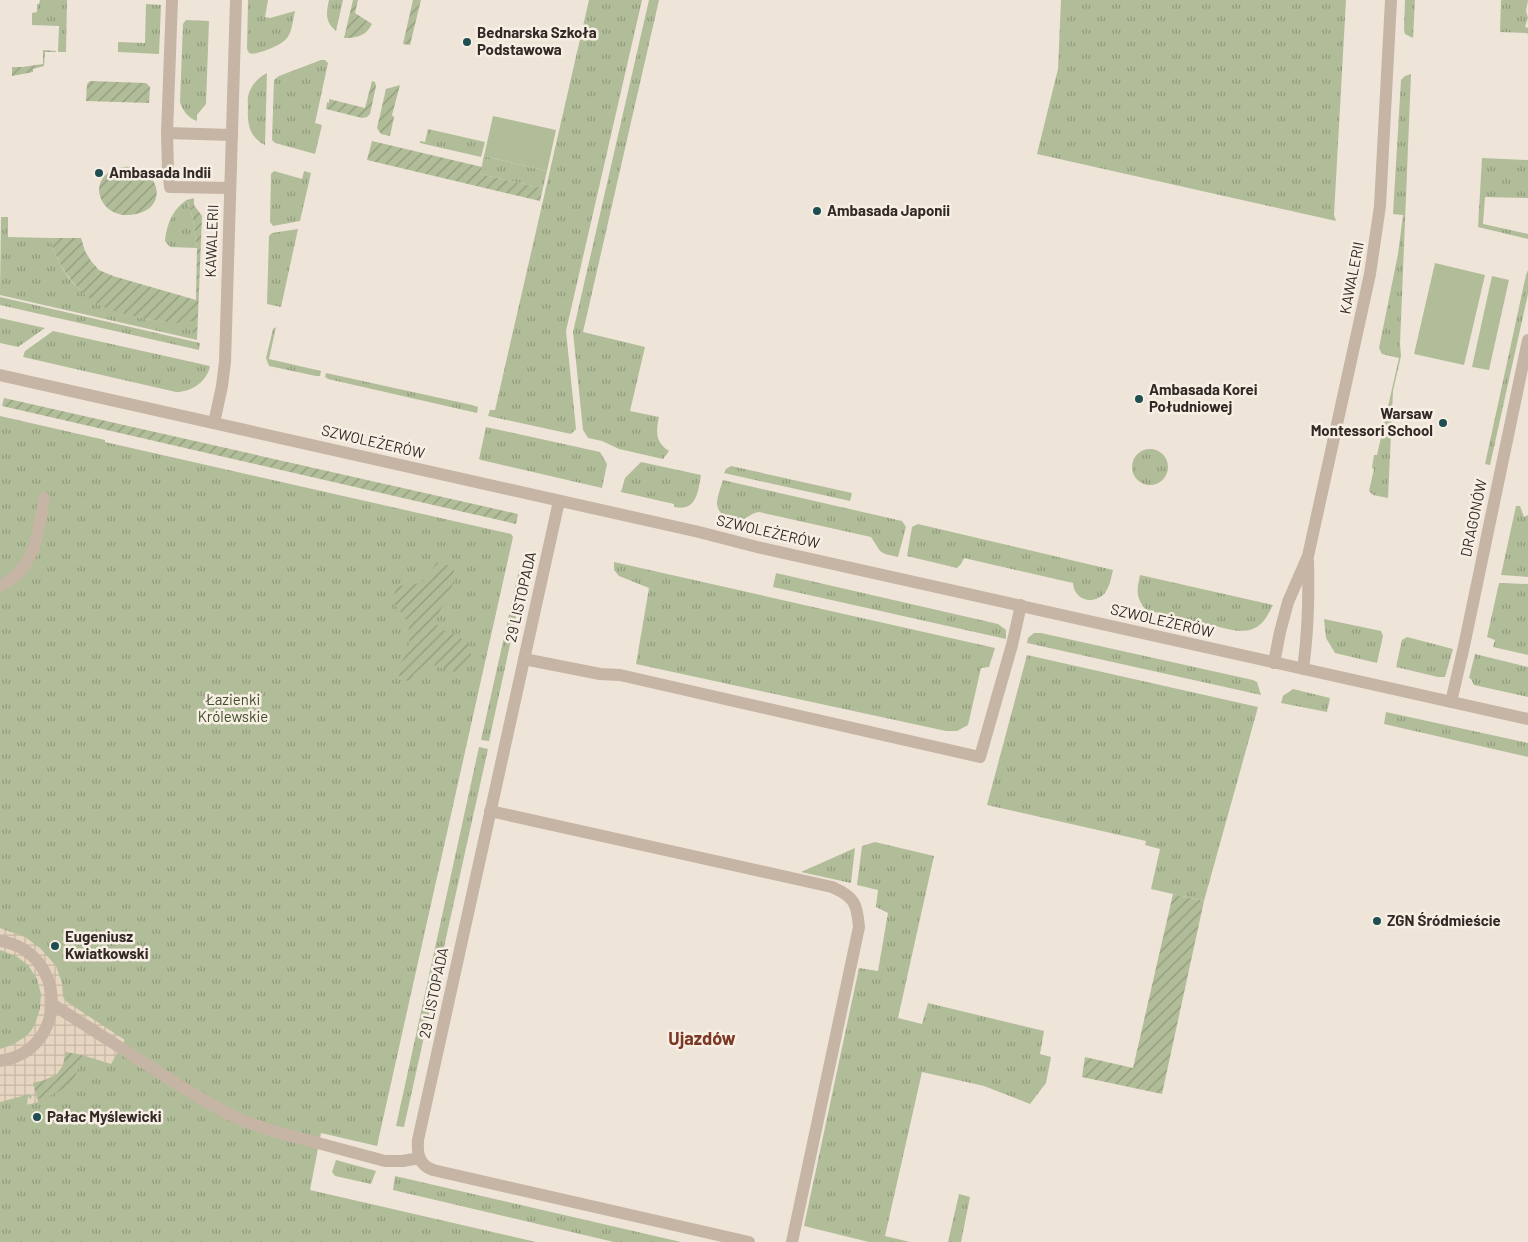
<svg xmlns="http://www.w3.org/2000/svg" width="1528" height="1242" font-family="Barlow,sans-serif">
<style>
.grass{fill:url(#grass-tufts)}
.garden{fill:url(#garden-furrows)}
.pitch{fill:#b1bd99}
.plaza{fill:url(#plaza-grid)}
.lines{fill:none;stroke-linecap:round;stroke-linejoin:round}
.minor{stroke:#c6b4a5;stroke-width:12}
.poi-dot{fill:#1e4e51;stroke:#f7eee4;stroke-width:2}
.labels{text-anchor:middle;stroke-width:5;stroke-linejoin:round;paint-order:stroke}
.poi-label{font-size:15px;font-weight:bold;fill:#322a26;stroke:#f7eee4;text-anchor:start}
.street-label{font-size:15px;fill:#322a26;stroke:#f7eee4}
.park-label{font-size:15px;fill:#424f2b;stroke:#f7eee4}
.quarter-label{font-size:18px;font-weight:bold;fill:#7c3824;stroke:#f7eee4}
</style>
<defs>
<pattern id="grass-tufts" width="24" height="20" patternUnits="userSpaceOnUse" patternTransform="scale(1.25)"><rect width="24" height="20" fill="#b1bd99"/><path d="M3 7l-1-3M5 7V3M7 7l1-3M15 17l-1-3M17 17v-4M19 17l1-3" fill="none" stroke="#919a7d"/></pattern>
<pattern id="garden-furrows" width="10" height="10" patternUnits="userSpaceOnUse" patternTransform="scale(1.25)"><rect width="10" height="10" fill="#b1bd99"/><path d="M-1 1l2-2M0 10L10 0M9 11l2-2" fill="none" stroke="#919a7d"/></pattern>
<pattern id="plaza-grid" width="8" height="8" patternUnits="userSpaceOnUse" patternTransform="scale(1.25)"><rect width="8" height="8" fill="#e6d5c0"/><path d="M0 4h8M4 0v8" fill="none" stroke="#c6b7a5"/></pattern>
</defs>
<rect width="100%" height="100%" fill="#efe4d8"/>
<g class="grass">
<path d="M40,0h27l-1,52h-8l1,-26 -27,-1v-12l5,-1v-8h2z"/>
<path d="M248,0h20l-3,17 5,1 25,-7c-5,26 -4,30 -31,40 -6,1 -9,4 -15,2l-2,-4z"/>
<path d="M329,0h14l-7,31c-11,-9 -10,-18 -7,-31z"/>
<path d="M589,0h53l-76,331 10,98 -5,5 -83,-18 2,-6h5z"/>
<path d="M649,0h10l-76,332 62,15 -15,64 29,6c-3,15 -4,25 10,34l-6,8 -44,-10 -17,-8 -14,-3 -5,-8 -10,-98z"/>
<path d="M1061,0h285l-12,215 2,6 -299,-67 21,-85z"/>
<path d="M1405,0h10l-2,38 -8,-4 -1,-4z"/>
<path d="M1501,0h27l-2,11 2,7 -3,9 3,1v6l-2,-1 -26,-1z"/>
<path d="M146,4l15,1 -2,49 -41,-2v-10l27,1z"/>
<path d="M186,20l23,1 -3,83 -9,11v6c-9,-3 -14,-10 -17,-19l3,-78z"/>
<path d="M321,60h4l3,3 -13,60 7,2 -7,29 -40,-11 -3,-3 2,-60 5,-4z"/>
<path d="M267,73l-2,72c-15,-7 -18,-21 -17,-36 0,-5 -1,-11 1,-16 3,-9 10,-16 18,-20z"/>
<path d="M1411,74l-11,270 1,12 -8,35 -5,107 -15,-3 -4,-4 5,-22 -2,-1 2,-13h3l22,-97 -17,-4 -3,-6 19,-94 5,-39 -10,-1 8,-134 4,-4z"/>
<path d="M428,129l57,13 -4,15 -61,-14v-2l5,1z"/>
<path d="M484,156l63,15 -4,17 -63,-14z"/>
<path d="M1482,158l46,2v38l-43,-1 -2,27 45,10v5l-50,-12z"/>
<path d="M274,171l28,8 2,-8 7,2 -11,48 -27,5 -3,-4 1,-48z"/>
<path d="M187,200l6,19 4,29 -27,-1 -5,-6c1,-15 8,-33 22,-41z"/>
<path d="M1,217h7v20l42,1c5,19 15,39 30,52 5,4 12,7 17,10 34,18 57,24 96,21v18l-193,-44z"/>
<path d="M298,229l-17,78 -14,-3 2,-68 3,-3z"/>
<path d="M1528,270v24l-38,171 -5,-1 41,-189z"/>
<path d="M0,297l200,46 -1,7 -199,-45z"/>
<path d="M0,318l45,10 -27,19 -18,-4z"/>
<path d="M276,327l-7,32 52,12 -1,5h-4l-47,-10 -3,-8 7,-29z"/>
<path d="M53,331l157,35c-3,16 -19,26 -34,26l-153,-35 2,-6z"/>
<path d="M326,373l146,32 6,2 -1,6 -149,-34 -3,-2z"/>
<path d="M0,416l105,24v2l406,92 2,3 -136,609 -56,-13 -11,57 226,52h-536z"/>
<path d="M486,427l114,25 7,12 -5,24 -121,-28 -2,-1z"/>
<circle cx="1150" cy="467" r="18"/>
<path d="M641,462l60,13c-3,16 -4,37 -27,32v-3l-53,-12 4,-14z"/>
<path d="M731,466l121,27 -2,8 -126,-28 2,-4z"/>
<path d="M723,480l179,41 4,6 -8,30 -13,-3 -5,-3 -9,-14 -112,-25c-8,1 -11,6 -18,8 -11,2 -23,-5 -24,-16 0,-8 4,-17 6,-24z"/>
<path d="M1516,506h4l4,11 4,-2v62l-27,-2z"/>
<path d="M918,524l195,46c-2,8 -3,16 -8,23 -12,13 -31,7 -32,-10l-109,-25 -3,6 -4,4 -50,-12 5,-29z"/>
<path d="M614,562l381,86 -6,19 -8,1 -13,57 -11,6h-11l-310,-67 13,-76 -30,-12 -5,-6z"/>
<path d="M519,570l7,1 -37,170 -8,-1z"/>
<path d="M776,573l222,51 8,6v9l-233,-52z"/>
<path d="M1140,575l133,30c-9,19 -17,29 -41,25l-86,-20c-11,-14 -9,-19 -6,-35z"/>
<path d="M1499,583l29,1v71l-35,-8 2,-7 -8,-3z"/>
<path d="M1324,619l57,12 2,5 -6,27 -42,-10 -9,-15z"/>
<path d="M1034,633h7l212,47 4,2 4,13 -234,-52 1,-5z"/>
<path d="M1407,637l46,12 -8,28h-7l-42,-10 6,-27z"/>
<path d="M1475,654l53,13v30l-54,-12 -3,-6 -2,-1z"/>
<path d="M1027,655l231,52 -54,194 -53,-12 9,-40 -15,-4 1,-4 -159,-36z"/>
<path d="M1293,689l37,9 -3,14 -46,-9 2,-7z"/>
<path d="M1386,712l142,31v14l-144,-33z"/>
<path d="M479,747l9,2 -84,378 -8,-1z"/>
<path d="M875,842l59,14 -36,162 24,6 6,-21 116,28 -4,23 11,3 -5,26 -16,21 -46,-18 -62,-14 -37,164 25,6h-41l-65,-16 55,-258 19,3 10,-58 -12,-6 2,-17 -21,-5 5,-39z"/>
<path d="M855,848l-4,35 -50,-11z"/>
<path d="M336,1160l40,11 -5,13 -36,-8 -3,-4z"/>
<path d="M395,1176l286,66h-67l-221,-52z"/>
<path d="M959,1194l11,3 -9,45h-13z"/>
</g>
<g class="garden">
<path d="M353,0h5l-3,13 17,11c-6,12 -15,14 -28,14z"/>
<path d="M413,0h8l-11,45 -7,-1z"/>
<path d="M43,50l13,1v1h-11l-1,14 -11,3v3l-21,4v-9h10l21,-3z"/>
<path d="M90,81l56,2 4,4 -1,16 -63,-2 1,-17z"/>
<path d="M372,81l3,1 1,4 -6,28 -3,3 -5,1 -36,-9 1,-7 2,1v-4l36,9z"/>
<path d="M400,85l-8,30 2,2 -4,19 -9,-2 -4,-6 9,-39z"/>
<path d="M372,141l110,26 -2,7 63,14 -3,13 -173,-41z"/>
<path d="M123,167c34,-4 49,40 13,47 -37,9 -54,-40 -13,-47z"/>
<path d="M194,198v7l8,11 -5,124 -4,-1 -1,-18c-10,4 -23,1 -34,0 -15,-2 -50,-10 -62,-18 -23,-15 -40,-40 -46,-65h31l4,13 6,10 8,9 14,6 83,24 1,-52 -4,-29 -6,-19z"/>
<path d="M4,398l514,116 -2,10 -514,-118z"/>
<path d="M436,563c7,-1 13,2 18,7 1,10 -3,22 -8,31 -6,11 -11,13 -8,27 11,6 32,8 33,25 0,8 -3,12 -8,18l-8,1 -25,-8 -7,2 -9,8 -4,6 -5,1 -3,-1 -3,-5 -5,-4c20,-20 22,-49 -2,-68 3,-4 2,-8 3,-12 5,-10 19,-4 26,-9 8,-4 10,-12 15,-19z"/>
<path d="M1173,894l31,7 -42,193 -80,-17 3,-20 48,11z"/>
<path d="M66,1052l16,3c-3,25 -20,40 -45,44l-4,-16 12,-3z"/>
</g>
<g class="pitch">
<path d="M493,116l63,14 -9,41 -63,-15z"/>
<path d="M1435,263l50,12 -21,90 -50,-11z"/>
<path d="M1492,276l17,4 -20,90 -17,-3z"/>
</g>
<path class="plaza" d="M0,928l25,9 16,12 15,17 6,17 1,14 4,5 58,38 -14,24 -29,-9 -16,-3 -3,13 -6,9 -12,6 -12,3 5,19 -11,3 1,-9 2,3 2,-2 -2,-3 -30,8v-53l12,-4 13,-8 6,-6 4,-7 5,-15 1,-15 -4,-15 -9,-14 -12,-9 -16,-6z"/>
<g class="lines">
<g class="minor">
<path d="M172,0l-5,133 1,37 2,17 60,1"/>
<path d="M167,133l65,2"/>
<path d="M0,375l699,157 58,15 771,172"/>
<path d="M214,423l8,-37 3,-24 11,-362"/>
<path d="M559,501l-141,639c-1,14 1,25 15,30l316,72"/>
<path d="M0,586c35,-16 39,-55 44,-88"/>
<path d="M524,659l76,15 20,1 360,82 32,-112 9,-40"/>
<path d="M1274,663l6,-31 8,-30 20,-46 62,-282 10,-68 11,-206"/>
<path d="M1303,669c5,-36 6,-71 5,-108"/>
<path d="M1451,702l13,-56 64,-306"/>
<path d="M490,811l342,76c23,10 25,17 27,40l-67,315"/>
<path d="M0,941c69,11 69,110 0,120"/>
<path d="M52,1004l130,83 39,23 23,11 29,10 112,30h18l16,-3"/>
</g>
</g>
<g class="poi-dot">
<circle cx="467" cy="42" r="5"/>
<circle cx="99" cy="173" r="5"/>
<circle cx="817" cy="211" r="5"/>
<circle cx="1139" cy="399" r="5"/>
<circle cx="1443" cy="423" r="5"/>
<circle cx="1377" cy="921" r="5"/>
<circle cx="55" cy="946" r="5"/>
<circle cx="37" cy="1117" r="5"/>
</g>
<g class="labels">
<g class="poi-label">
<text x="477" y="38">Bednarska Szkoła<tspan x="477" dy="17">Podstawowa</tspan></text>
<text x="109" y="178">Ambasada Indii</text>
<text x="827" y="216">Ambasada Japonii</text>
<text x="1149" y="395">Ambasada Korei<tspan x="1149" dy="17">Południowej</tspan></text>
<text x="1433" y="419" text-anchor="end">Warsaw<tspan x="1433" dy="17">Montessori School</tspan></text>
<text x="1387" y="926">ZGN Śródmieście</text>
<text x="65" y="942">Eugeniusz<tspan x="65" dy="17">Kwiatkowski</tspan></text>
<text x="47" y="1122">Pałac Myślewicki</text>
</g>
<g class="street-label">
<text transform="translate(212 241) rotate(-88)" y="5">KAWALERII</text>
<text transform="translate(1352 278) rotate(-79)" y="5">KAWALERII</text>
<text transform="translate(373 442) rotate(13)" y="5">SZWOLEŻERÓW</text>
<text transform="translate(1474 518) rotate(-78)" y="5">DRAGONÓW</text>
<text transform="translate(768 532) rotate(13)" y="5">SZWOLEŻERÓW</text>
<text transform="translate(521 597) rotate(-77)" y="5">29 LISTOPADA</text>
<text transform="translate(1162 621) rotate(13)" y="5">SZWOLEŻERÓW</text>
<text transform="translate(434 993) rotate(-78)" y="5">29 LISTOPADA</text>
</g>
<g class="park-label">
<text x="233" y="705">Łazienki<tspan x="233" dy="17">Królewskie</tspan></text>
</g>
<g class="quarter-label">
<text x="702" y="1045">Ujazdów</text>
</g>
</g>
</svg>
